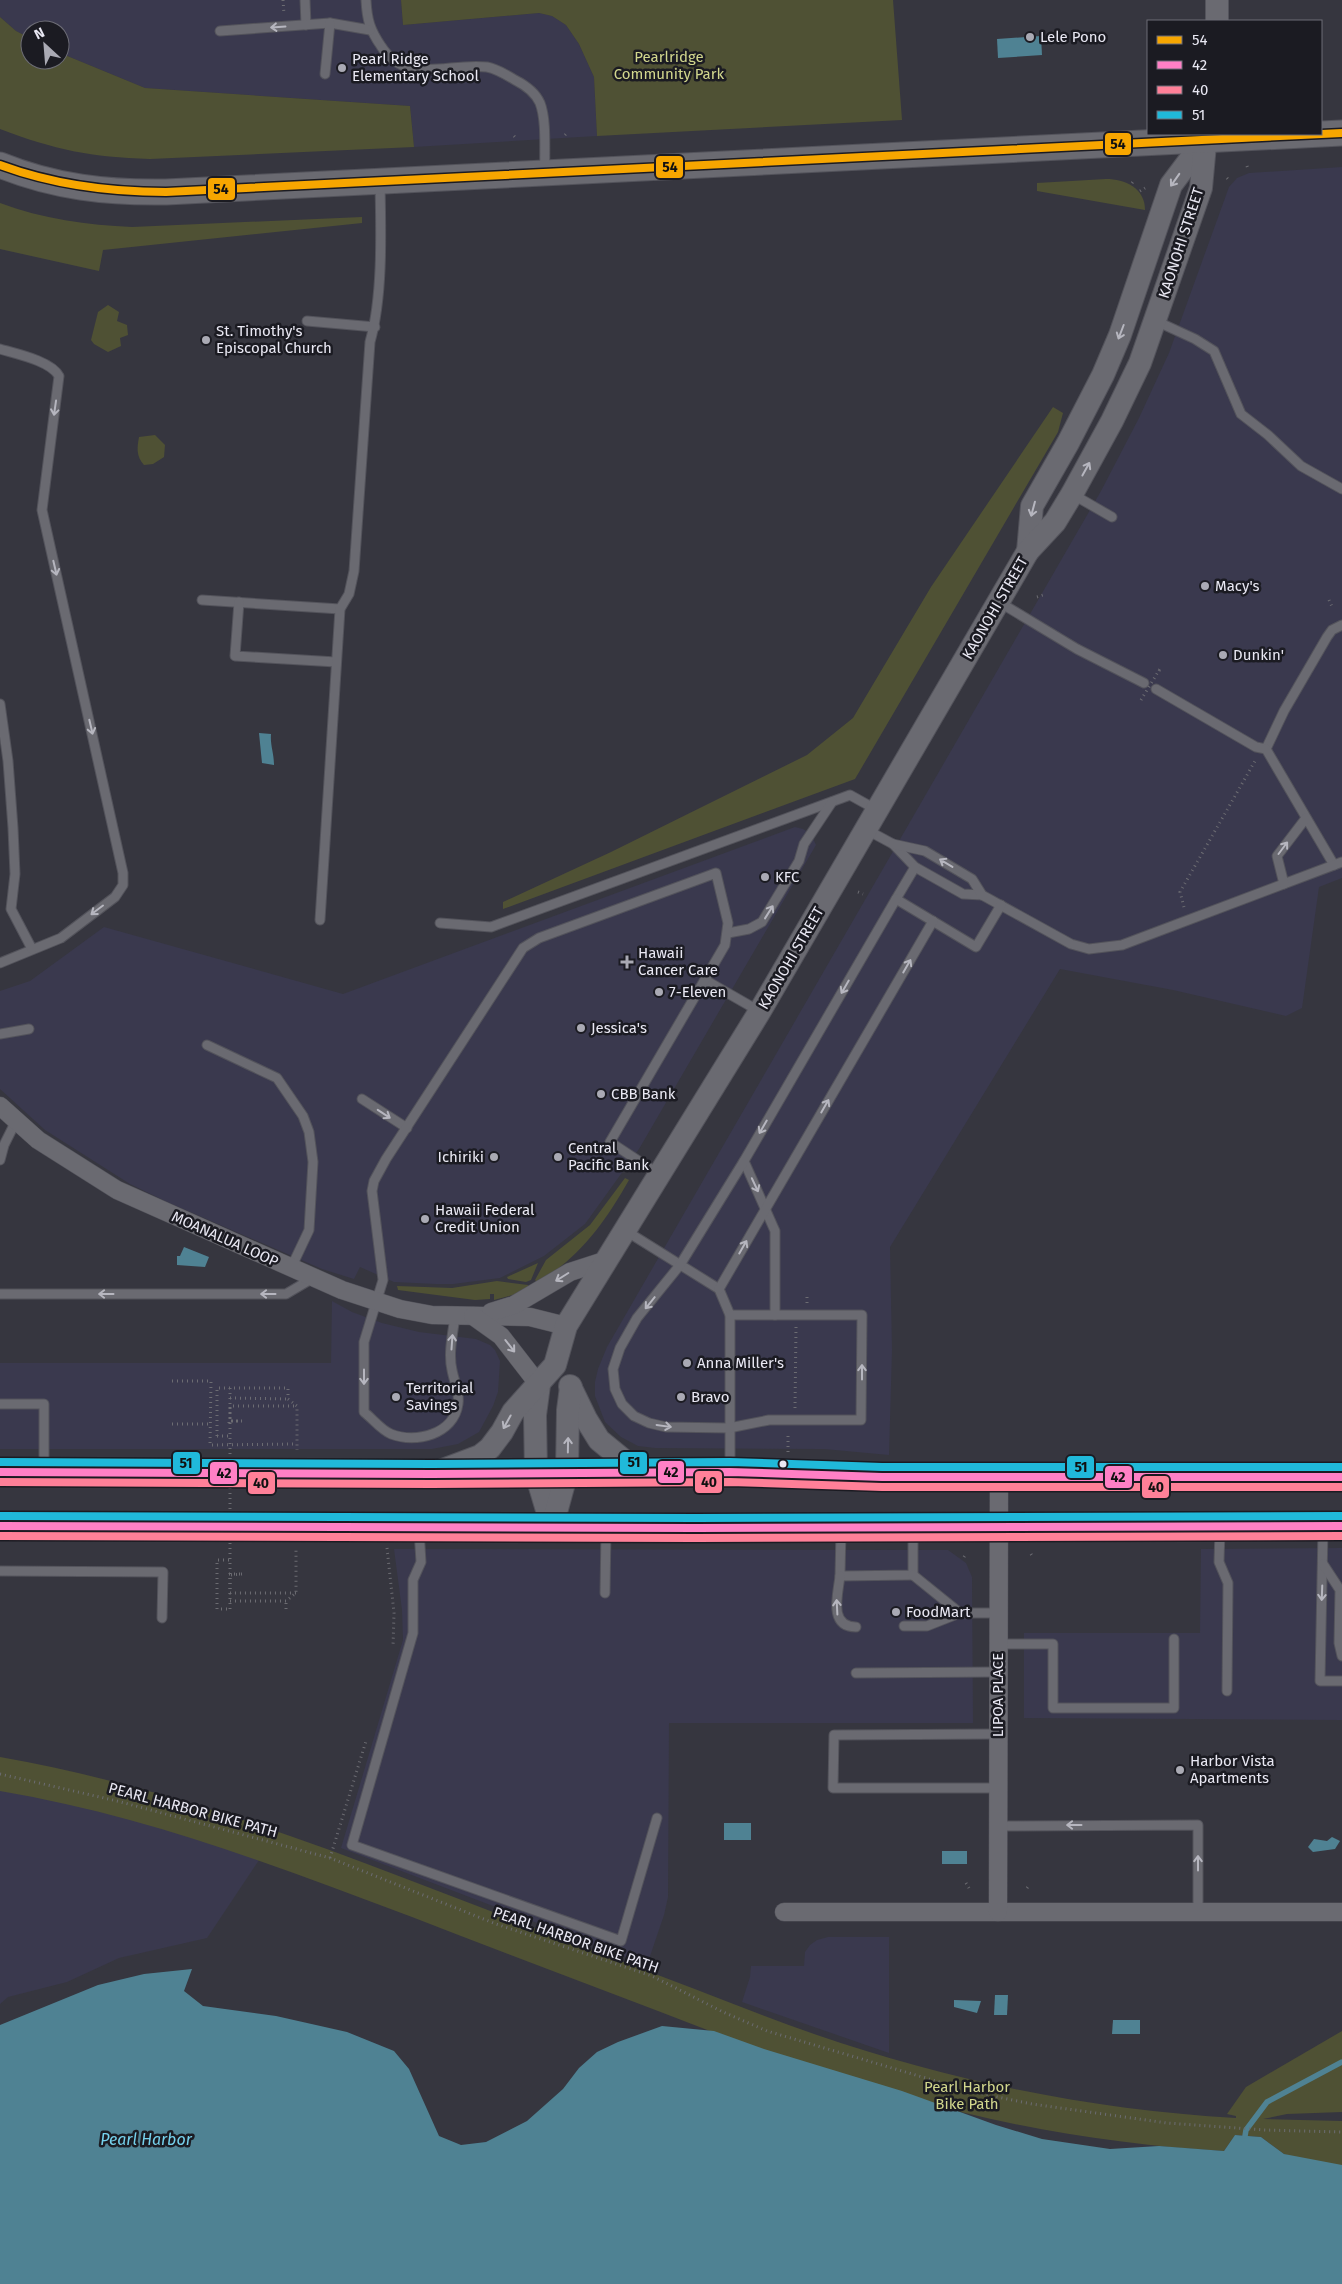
<svg xmlns="http://www.w3.org/2000/svg" width="1342" height="2284" font-family="'Fira Sans',sans-serif">
<style>
.built{fill:#3a394e}
.green{fill:#4f5134}
.water{fill:#4f8293}
.lines{fill:none;stroke-linecap:round;stroke-linejoin:round}
.stream{stroke:#4f8293;stroke-width:5.5}
.service-casing{stroke:#53535b;stroke-width:11}
.minor-casing{stroke:#53535b;stroke-width:19}
.tertiary-casing{stroke:#53535b;stroke-width:24}
.secondary-casing{stroke:#53535b;stroke-width:27}
.primary-casing{stroke:#53535b;stroke-width:29}
.path{stroke:#6c6c72;stroke-width:3;stroke-dasharray:1 4;stroke-linecap:butt}
.service{stroke:#6a6a71;stroke-width:9}
.minor{stroke:#6a6a71;stroke-width:18}
.tertiary{stroke:#6a6a71;stroke-width:22}
.secondary{stroke:#6a6a71;stroke-width:25}
.primary{stroke:#656f78;stroke-width:28}
.path-bridge{stroke:#6c6c72;stroke-width:3;stroke-dasharray:1 4;stroke-linecap:butt}
.bus-1-casing{stroke:#1b1b22;stroke-width:11}
.bus-2-casing{stroke:#1b1b22;stroke-width:11}
.bus-3-casing{stroke:#1b1b22;stroke-width:11}
.bus-4-casing{stroke:#1b1b22;stroke-width:11}
.bus-1{stroke:#f7a600;stroke-width:8}
.bus-2{stroke:#ff80c5;stroke-width:8}
.bus-3{stroke:#ff8098;stroke-width:8}
.bus-4{stroke:#20b9da;stroke-width:8}
.oneway{stroke:#b6b6bf}
.poi-dot{fill:#aaaab4;stroke:#1b1b22;stroke-width:2}
.bus-dot{fill:#e9e8f3;stroke:#1b1b22;stroke-width:2}
.labels{text-anchor:middle;stroke-width:5;stroke-linejoin:round;paint-order:stroke}
.poi-label{font-size:15px;fill:#e9e8f3;stroke:#1b1b22;text-anchor:start}
.park-label{font-size:15px;fill:#d2d78d;stroke:#1b1b22}
.street-label{font-size:15px;fill:#e9e8f3;stroke:#1b1b22}
.water-label{font-size:16px;font-style:italic;fill:#76d2ed;stroke:#1b1b22}
.line-badge{stroke:#1b1b22;stroke-width:2}
.pale-badge-label{font-size:14px;text-anchor:middle;font-weight:bold;fill:#111}
</style>
<rect width="100%" height="100%" fill="#36363f"/>
<g class="built">
<path d="M0,0h401l2,25 136,-12 13,3 14,9 13,19 15,33 3,59 -183,11 -4,-41 -265,-18 -85,-35v-23h-30v8l-14,-7 -16,-14z"/>
<path d="M1342,167v711l-23,9 -17,121 -16,8 -113,-26 -113,-21 -170,278 2,103 -3,105 -65,-6 -169,-1 -17,-2 -17,-9 -16,-15 -10,-26v-14l3,-13 9,-22 494,-856 38,-73 30,-65 60,-166 8,-9 12,-5z"/>
<path d="M795,827l8,2 8,5 5,11 -177,304 -54,75 -41,32 -44,22 -47,6h-17l-42,-2 -34,-15 -6,12 -32,-10 -155,-67 -37,-18 -85,-54 -45,-41v-98l30,-10 74,-54 239,67z"/>
<path d="M332,1301l20,11 30,11 37,9 57,7 14,6 5,5 5,11 -2,31 -5,14 -14,26 -21,12 -26,5h-432v-86h331z"/>
<path d="M1342,1548v172l-318,-2v-85h176l1,-84z"/>
<path d="M394,1549l554,1 18,13 6,14 1,146h-304l-1,174 -4,18 -17,50 -306,-117 62,-208 -1,-30z"/>
<path d="M0,1788l80,15 181,54 -54,81 -88,20 -52,24 -59,15 -8,7z"/>
<path d="M828,1937h61v116l-147,-51 8,-25 1,-11h53l1,-14 5,-7 7,-5z"/>
</g>
<g class="green">
<path d="M401,0h492l9,120 -305,16 -3,-59 -15,-33 -13,-19 -14,-9 -13,-3 -136,12z"/>
<path d="M0,17l16,14 14,7v22h30v-7l85,35 265,18 4,41 -264,12c-59,-2 -95,-9 -150,-30z"/>
<path d="M1106,179c19,0 39,9 39,31l-108,-19v-8z"/>
<path d="M0,203c42,16 88,22 132,24l230,-10v6l-259,27 -4,21 -99,-22z"/>
<path d="M108,305l11,7 -2,9 10,4 1,10 -8,3 1,8 -13,6 -14,-8 -3,-4 7,-28z"/>
<path d="M1053,407l10,6 -5,19 -203,347 -352,130v-7l108,-50 196,-97 46,-37 78,-131z"/>
<path d="M155,435l10,10 -1,12 -11,7 -9,1c-8,-9 -7,-17 -5,-28z"/>
<path d="M625,1178l4,2c-25,44 -48,75 -91,103l-3,-3 11,-20 44,-35z"/>
<path d="M538,1263l-7,17 -5,2 -18,-3 -1,-2z"/>
<path d="M497,1281l31,4 1,3 -16,7 -19,5v-6h-4v5l-15,1 -77,-10 -1,-4 55,2z"/>
<path d="M0,1757c141,25 271,70 404,121 89,34 178,68 267,102 48,18 97,38 146,55 134,46 277,75 419,83v-2l-9,-2 19,-27 96,-56v81l-55,2 -24,5 79,2v53l-58,-20 -23,-17 -26,-2 -11,16c-106,-6 -214,-24 -317,-53 -84,-24 -167,-55 -249,-87 -82,-31 -164,-62 -246,-94 -135,-51 -269,-102 -412,-126z"/>
</g>
<g class="water">
<path d="M1041,36l1,19 -44,3 -1,-19z"/>
<path d="M259,733l12,1c-1,11 3,19 3,31l-12,-2z"/>
<path d="M184,1247l25,10 -4,10 -28,-2v-9h3z"/>
<rect x="724" y="1823" width="27" height="17"/>
<path d="M1332,1837l8,4 -5,8 -22,3 -5,-5 6,-8 13,2z"/>
<rect x="942" y="1851" width="25" height="13"/>
<path d="M192,1969l-8,22 19,15 73,10 71,16 47,19 15,18 30,67 22,9 25,-3 41,-21 36,-32 16,-21 18,-16 21,-10 44,-16 52,5 50,18 138,42 94,34 46,14 68,10 49,-3 65,5 11,-16 26,2 23,17 58,11v119h-1342v-259l98,-40 46,-11z"/>
<path d="M995,1995h13l-1,20h-13z"/>
<path d="M954,2000l27,1 -4,12 -23,-6z"/>
<path d="M1113,2020h27v14h-28z"/>
</g>
<g class="lines">
<path class="stream" d="M1245,2136l1,-6 21,-28 75,-40"/>
<defs>
<g id="service">
<path d="M305,0l1,25"/>
<path d="M366,0c1,20 4,30 15,46 25,40 68,16 106,21 10,2 20,8 28,13 10,5 20,12 25,23 7,18 4,49 5,69"/>
<path d="M220,31l110,-8 40,7"/>
<path d="M325,74l5,-51"/>
<path d="M307,321l68,6"/>
<path d="M1156,321l39,18 19,12 27,63 27,21 33,31 41,23"/>
<path d="M0,349c17,5 51,12 59,27l-17,134 81,363v12l-8,12 -54,41 -61,25"/>
<path d="M1072,494l40,23"/>
<path d="M202,600l138,9"/>
<path d="M239,602l-4,54 101,6"/>
<path d="M999,602l78,47 67,34"/>
<path d="M1156,689l100,58 10,2 18,-38 43,-74 5,-7 10,-5"/>
<path d="M0,704l8,57 5,67 2,46 -4,35 21,40"/>
<path d="M1266,749l68,116"/>
<path d="M867,830l26,14 22,23 48,27 19,1"/>
<path d="M893,844l32,7 47,28 10,16 89,49 18,5 33,-4 220,-83"/>
<path d="M915,867l-19,32 80,48 25,-42"/>
<path d="M1284,884l-7,-28 29,-38"/>
<path d="M320,920l20,-311 9,-15 5,-23 16,-229c13,-46 11,-110 10,-158"/>
<path d="M440,923l51,4 359,-132 27,15"/>
<path d="M728,933l21,-4 13,-7 37,-61 5,-17 28,-42"/>
<path d="M705,980l54,31"/>
<path d="M0,1034l29,-5"/>
<path d="M207,1045l70,33 26,38 6,16 4,30 -4,68 -18,38"/>
<path d="M362,1099l45,29"/>
<path d="M0,1160l4,-15 12,-24"/>
<path d="M744,1161l31,70v84"/>
<path d="M626,1231l93,58 11,26v154"/>
<path d="M719,1289l214,-368"/>
<path d="M0,1294h286l27,-16"/>
<path d="M730,1315h132l-1,105h-92l-40,8 -63,-1 -17,-4 -15,-7 -12,-12 -7,-15 -2,-20 7,-21 17,-30 43,-53 64,-104 152,-262"/>
<path d="M455,1316c-2,17 -7,37 -3,54 2,12 8,21 6,34 -4,30 -42,40 -67,30 -10,-4 -19,-16 -27,-22v-70l19,-62 -11,-89 2,-10 12,-22 137,-211 16,-10 177,-65 12,50 -3,22 -115,197 50,33"/>
<path d="M0,1404h44v66"/>
<path d="M1323,1529l-3,152h22"/>
<path d="M419,1530l2,32 -8,18v53l-61,212 269,96 36,-123"/>
<path d="M841,1530l-1,46 73,-1v-46"/>
<path d="M1220,1530l-1,32 9,21 -1,108"/>
<path d="M1323,1564l17,26 -1,53 3,13"/>
<path d="M0,1571l163,1 -1,46"/>
<path d="M913,1575l47,38h38"/>
<path d="M840,1576c-2,18 -12,51 16,51"/>
<path d="M605,1593l1,-63"/>
<path d="M904,1626h23l33,-13"/>
<path d="M998,1644h55v64h121v-69"/>
<path d="M856,1673l142,-1"/>
<path d="M998,1734l-164,1 -1,53h165"/>
<path d="M998,1826l200,-1v87"/>
</g>
<g id="minor">
<path d="M0,1106l38,34 79,50 225,100 58,19 32,6 98,2 36,9"/>
<path d="M491,1312l23,-7 56,-33 37,-12"/>
<path d="M473,1316l28,20 38,49"/>
<path d="M784,1912h558"/>
<path d="M998,1912l1,-435"/>
</g>
<g id="tertiary">
<path d="M1217,0v21"/>
<path d="M1028,551l4,-45 36,-63 35,-68 17,-40 51,-150 33,-44"/>
<path d="M539,1385l-4,30 1,58 16,54"/>
<path d="M570,1386l16,33 13,21 39,32"/>
<path d="M440,1471l40,-15 10,-8 12,-16 11,-20 42,-47 11,-39 194,-315 268,-460 27,-29 17,-28 40,-73 28,-58 61,-175 5,-54"/>
<path d="M552,1527l15,-55 1,-62 3,-23"/>
</g>
<path id="secondary" d="M0,165c54,22 107,28 166,27l1176,-59"/>
<g id="primary">
<path d="M0,1472l431,2 299,-2 152,5h460"/>
<path d="M0,1526l696,2 646,-2"/>
</g>
</defs>
<use href="#service" class="service-casing"/>
<use href="#minor" class="minor-casing"/>
<use href="#tertiary" class="tertiary-casing"/>
<use href="#secondary" class="secondary-casing"/>
<use href="#primary" class="primary-casing"/>
<g class="path">
<path d="M283,0l1,14"/>
<path d="M565,135l3,-3"/>
<path d="M514,136l2,2"/>
<path d="M1247,166l1,3"/>
<path d="M1227,178l2,2"/>
<path d="M1132,183l3,-4"/>
<path d="M1140,191l5,-3"/>
<path d="M1037,597l6,-2"/>
<path d="M1329,600l4,9"/>
<path d="M1159,671l2,-4"/>
<path d="M858,892l5,2"/>
<path d="M1184,907l-4,-15 75,-131"/>
<path d="M807,1303v-9"/>
<path d="M172,1381h39l-1,64 87,-1"/>
<path d="M230,1398l58,1"/>
<path d="M795,1408l1,-81"/>
<path d="M242,1421h-12v-15h67"/>
<path d="M172,1424h38"/>
<path d="M217,1436v-48h71v11l9,7v44"/>
<path d="M788,1452v-19"/>
<path d="M387,1548l7,65 -1,34"/>
<path d="M1031,1554l2,3"/>
<path d="M964,1557l2,-3"/>
<path d="M229,1560h-12v49h13"/>
<path d="M242,1574l-12,1v18h66"/>
<path d="M230,1601h56l10,-8v-45"/>
<path d="M286,1609v-8"/>
<path d="M0,1774l117,27 213,57 166,66 156,52 71,36 44,19 206,61 59,12 135,19 98,7 77,2"/>
<path d="M330,1858l36,-117"/>
<path d="M966,1883l3,5"/>
<path d="M1027,1888l3,-4"/>
</g>
<use href="#service" class="service"/>
<use href="#minor" class="minor"/>
<use href="#tertiary" class="tertiary"/>
<use href="#secondary" class="secondary"/>
<use href="#primary" class="primary"/>
<g class="path-bridge">
<path d="M1141,700l20,-33"/>
<path d="M229,1423v-2h13"/>
<path d="M217,1436h12"/>
<path d="M229,1574h13"/>
<path d="M230,1609v-221"/>
</g>
<defs>
<path id="bus-1" d="M0,165c54,20 108,27 166,27l1176,-59"/>
<g id="bus-2">
<path d="M0,1472l431,2 299,-2 152,5h460"/>
<path d="M0,1526l696,2 646,-2"/>
</g>
<g id="bus-3">
<path d="M0,1482l431,2 299,-2 152,5h460"/>
<path d="M0,1536l696,2 646,-2"/>
</g>
<g id="bus-4">
<path d="M0,1462l431,2 299,-2 152,5h460"/>
<path d="M0,1516l696,2 646,-2"/>
</g>
</defs>
<use href="#bus-1" class="bus-1-casing"/>
<use href="#bus-2" class="bus-2-casing"/>
<use href="#bus-3" class="bus-3-casing"/>
<use href="#bus-4" class="bus-4-casing"/>
<use href="#bus-1" class="bus-1"/>
<use href="#bus-2" class="bus-2"/>
<use href="#bus-3" class="bus-3"/>
<use href="#bus-4" class="bus-4"/>
</g>
<defs><path id="oneway-shaft" d="M-6 0H5M1.5-3L5.5 0L1.5 3" fill="none" stroke-width="1.6" stroke-linecap="round" stroke-linejoin="round" transform="scale(1.25)"/></defs>
<g class="oneway">
<use href="#oneway-shaft" transform="translate(278 27) rotate(176)"/>
<use href="#oneway-shaft" transform="translate(1175 180) rotate(125)"/>
<use href="#oneway-shaft" transform="translate(1121 332) rotate(111)"/>
<use href="#oneway-shaft" transform="translate(55 408) rotate(98)"/>
<use href="#oneway-shaft" transform="translate(1086 469) rotate(-61)"/>
<use href="#oneway-shaft" transform="translate(1033 509) rotate(105)"/>
<use href="#oneway-shaft" transform="translate(55 568) rotate(77)"/>
<use href="#oneway-shaft" transform="translate(91 727) rotate(77)"/>
<use href="#oneway-shaft" transform="translate(1283 848) rotate(-53)"/>
<use href="#oneway-shaft" transform="translate(946 863) rotate(-149)"/>
<use href="#oneway-shaft" transform="translate(97 910) rotate(143)"/>
<use href="#oneway-shaft" transform="translate(769 912) rotate(-58)"/>
<use href="#oneway-shaft" transform="translate(907 966) rotate(-60)"/>
<use href="#oneway-shaft" transform="translate(845 987) rotate(120)"/>
<use href="#oneway-shaft" transform="translate(825 1106) rotate(-60)"/>
<use href="#oneway-shaft" transform="translate(384 1114) rotate(33)"/>
<use href="#oneway-shaft" transform="translate(763 1127) rotate(120)"/>
<use href="#oneway-shaft" transform="translate(755 1185) rotate(65)"/>
<use href="#oneway-shaft" transform="translate(743 1247) rotate(-60)"/>
<use href="#oneway-shaft" transform="translate(562 1277) rotate(148)"/>
<use href="#oneway-shaft" transform="translate(106 1294) rotate(-180)"/>
<use href="#oneway-shaft" transform="translate(268 1294) rotate(180)"/>
<use href="#oneway-shaft" transform="translate(650 1303) rotate(129)"/>
<use href="#oneway-shaft" transform="translate(452 1342) rotate(-86)"/>
<use href="#oneway-shaft" transform="translate(510 1346) rotate(52)"/>
<use href="#oneway-shaft" transform="translate(862 1372) rotate(-90)"/>
<use href="#oneway-shaft" transform="translate(364 1377) rotate(90)"/>
<use href="#oneway-shaft" transform="translate(507 1422) rotate(119)"/>
<use href="#oneway-shaft" transform="translate(664 1426) rotate(8)"/>
<use href="#oneway-shaft" transform="translate(568 1445) rotate(-89)"/>
<use href="#oneway-shaft" transform="translate(1322 1593) rotate(92)"/>
<use href="#oneway-shaft" transform="translate(837 1607) rotate(-93)"/>
<use href="#oneway-shaft" transform="translate(1074 1825) rotate(180)"/>
<use href="#oneway-shaft" transform="translate(1198 1863) rotate(-90)"/>
</g>
<g class="poi-dot">
<circle cx="1030" cy="37" r="5"/>
<circle cx="342" cy="68" r="5"/>
<circle cx="206" cy="340" r="5"/>
<circle cx="1205" cy="586" r="5"/>
<circle cx="1223" cy="655" r="5"/>
<circle cx="765" cy="877" r="5"/>
<path d="M624.5 954.5h5v5h5v5h-5v5h-5v-5h-5v-5h5z"/>
<circle cx="659" cy="992" r="5"/>
<circle cx="581" cy="1028" r="5"/>
<circle cx="601" cy="1094" r="5"/>
<circle cx="494" cy="1157" r="5"/>
<circle cx="558" cy="1157" r="5"/>
<circle cx="425" cy="1219" r="5"/>
<circle cx="687" cy="1363" r="5"/>
<circle cx="396" cy="1397" r="5"/>
<circle cx="681" cy="1397" r="5"/>
<circle cx="896" cy="1612" r="5"/>
<circle cx="1180" cy="1770" r="5"/>
</g>
<circle class="bus-dot" cx="783" cy="1464" r="4.5"/>
<g class="labels">
<g class="poi-label">
<text x="1040" y="42">Lele Pono</text>
<text x="352" y="64">Pearl Ridge<tspan x="352" dy="17">Elementary School</tspan></text>
<text x="216" y="336">St. Timothy's<tspan x="216" dy="17">Episcopal Church</tspan></text>
<text x="1215" y="591">Macy's</text>
<text x="1233" y="660">Dunkin'</text>
<text x="775" y="882">KFC</text>
<text x="638" y="958">Hawaii<tspan x="638" dy="17">Cancer Care</tspan></text>
<text x="669" y="997">7-Eleven</text>
<text x="591" y="1033">Jessica's</text>
<text x="611" y="1099">CBB Bank</text>
<text x="568" y="1153">Central<tspan x="568" dy="17">Pacific Bank</tspan></text>
<text x="484" y="1162" text-anchor="end">Ichiriki</text>
<text x="435" y="1215">Hawaii Federal<tspan x="435" dy="17">Credit Union</tspan></text>
<text x="697" y="1368">Anna Miller's</text>
<text x="406" y="1393">Territorial<tspan x="406" dy="17">Savings</tspan></text>
<text x="691" y="1402">Bravo</text>
<text x="906" y="1617">FoodMart</text>
<text x="1190" y="1766">Harbor Vista<tspan x="1190" dy="17">Apartments</tspan></text>
</g>
<g class="park-label">
<text x="669" y="62">Pearlridge<tspan x="669" dy="17">Community Park</tspan></text>
<text x="967" y="2092">Pearl Harbor<tspan x="967" dy="17">Bike Path</tspan></text>
</g>
<g class="street-label">
<text transform="translate(1181 243) rotate(-72)" y="5">KAONOHI STREET</text>
<text transform="translate(995 608) rotate(-60)" y="5">KAONOHI STREET</text>
<text transform="translate(791 958) rotate(-60)" y="5">KAONOHI STREET</text>
<text transform="translate(225 1239) rotate(24)" y="5">MOANALUA LOOP</text>
<text transform="translate(998 1695) rotate(-90)" y="5">LIPOA PLACE</text>
<text transform="translate(193 1810) rotate(15)" y="5">PEARL HARBOR BIKE PATH</text>
<text transform="translate(576 1940) rotate(19)" y="5">PEARL HARBOR BIKE PATH</text>
</g>
<g class="water-label">
<text x="146" y="2145">Pearl Harbor</text>
</g>
</g>
<g class="line-badge">
<rect x="1104" y="132" width="28" height="24" rx="5" fill="#f7a600"/>
<rect x="655" y="155" width="29" height="24" rx="5" fill="#f7a600"/>
<rect x="207" y="177" width="29" height="24" rx="5" fill="#f7a600"/>
<rect x="619" y="1451" width="29" height="24" rx="5" fill="#20b9da"/>
<rect x="172" y="1451" width="29" height="24" rx="5" fill="#20b9da"/>
<rect x="1066" y="1455" width="29" height="24" rx="5" fill="#20b9da"/>
<rect x="657" y="1460" width="28" height="24" rx="5" fill="#ff80c5"/>
<rect x="209" y="1461" width="29" height="24" rx="5" fill="#ff80c5"/>
<rect x="1104" y="1465" width="29" height="24" rx="5" fill="#ff80c5"/>
<rect x="694" y="1470" width="29" height="24" rx="5" fill="#ff8098"/>
<rect x="247" y="1471" width="29" height="24" rx="5" fill="#ff8098"/>
<rect x="1141" y="1475" width="29" height="24" rx="5" fill="#ff8098"/>
</g>
<g class="pale-badge-label">
<text x="1118" y="149">54</text>
<text x="670" y="172">54</text>
<text x="221" y="194">54</text>
<text x="634" y="1467">51</text>
<text x="186" y="1468">51</text>
<text x="1081" y="1472">51</text>
<text x="671" y="1477">42</text>
<text x="224" y="1478">42</text>
<text x="1118" y="1482">42</text>
<text x="709" y="1487">40</text>
<text x="261" y="1488">40</text>
<text x="1156" y="1492">40</text>
</g>
<rect x="1147" y="20" width="175" height="115" fill="#1b1b22" stroke="#6d6d76"/>
<rect x="1157" y="36" width="25" height="8" fill="#f7a600" stroke="#6d6d76"/>
<text x="1192" y="45" font-size="15" fill="#e9e8f3">54</text>
<rect x="1157" y="61" width="25" height="8" fill="#ff80c5" stroke="#6d6d76"/>
<text x="1192" y="70" font-size="15" fill="#e9e8f3">42</text>
<rect x="1157" y="86" width="25" height="8" fill="#ff8098" stroke="#6d6d76"/>
<text x="1192" y="95" font-size="15" fill="#e9e8f3">40</text>
<rect x="1157" y="111" width="25" height="8" fill="#20b9da" stroke="#6d6d76"/>
<text x="1192" y="120" font-size="15" fill="#e9e8f3">51</text>
<g transform="translate(45 45) rotate(334)"><circle r="24" fill="#1b1b22" stroke="#6d6d76"/>
<path d="M0-4L9 19L0 12L-9 19Z" fill="#aaaab4"/>
<text y="-8" font-size="14" font-weight="bold" text-anchor="middle" fill="#e9e8f3">N</text>
</g>
</svg>
